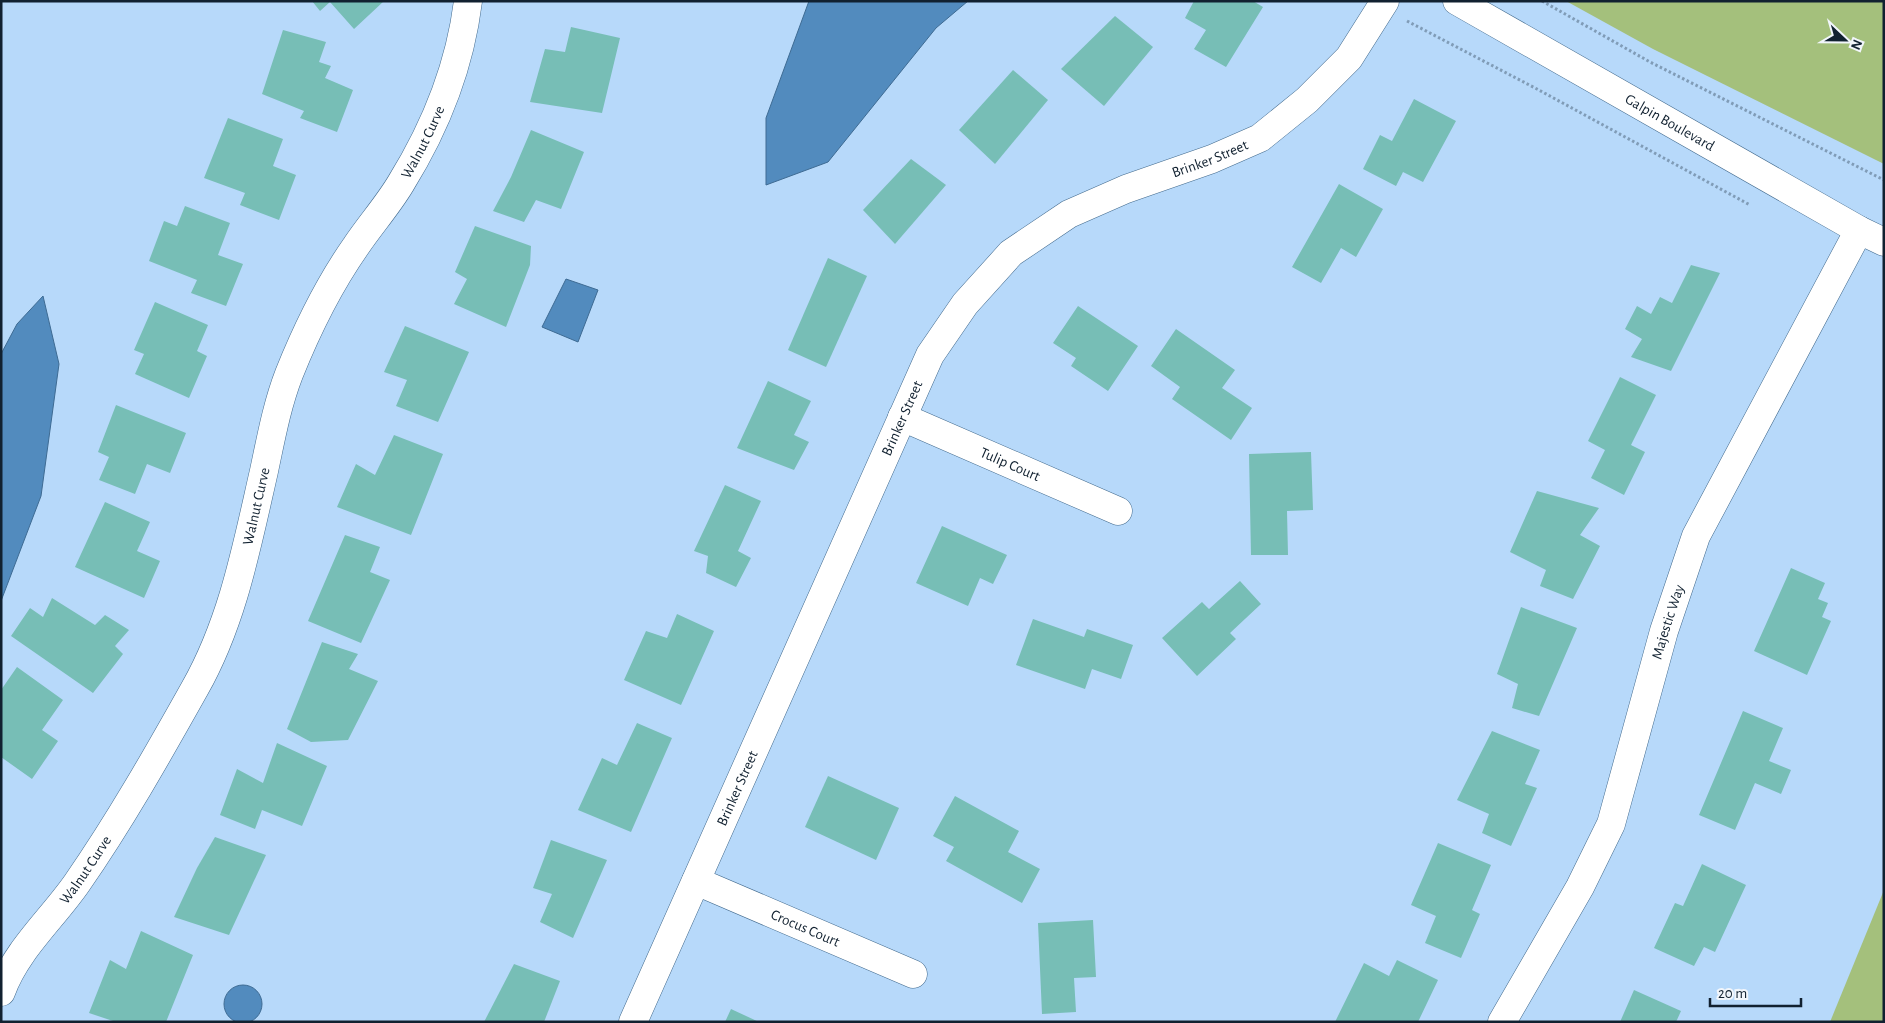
<svg xmlns="http://www.w3.org/2000/svg" width="1885" height="1023" font-family="'Alegreya Sans',sans-serif">
<style>
.green{fill:#a4c07c}
.water{fill:#528bbe;stroke:#3e6b93}
.building{fill:#77beb6}
.lines{fill:none;stroke-linecap:round;stroke-linejoin:round}
.minor-casing{stroke:#426a8d;stroke-width:29}
.path{stroke:#809cb7;stroke-width:3;stroke-dasharray:2.5 2.5;stroke-linecap:butt}
.minor{stroke:#fff;stroke-width:28}
.labels{text-anchor:middle;stroke-width:4;stroke-linejoin:round;paint-order:stroke}
.street-label{font-size:15px;fill:#112130;stroke:#f2f6fb}
</style>
<rect width="100%" height="100%" fill="#b7d9fa"/>
<g class="green">
<path d="M1566,1h318v163l-231,-115z"/>
<path d="M1884,890v132h-54z"/>
</g>
<g class="water">
<path d="M809,1h159l-32,27 -108,134 -62,23v-67z"/>
<path d="M566,279l32,11 -20,52 -36,-15z"/>
<path d="M43,296l16,68 -18,132 -40,105v-247l16,-30z"/>
<circle cx="243" cy="1004" r="19"/>
</g>
<g class="building">
<path d="M312,1h72l-30,28 -24,-27 -10,9z"/>
<path d="M1194,1h59l10,6 -37,60 -32,-18 12,-19 -21,-12z"/>
<path d="M1115,16l38,31 -49,59 -43,-37z"/>
<path d="M571,27l49,11 -18,75 -72,-11 15,-53 20,3z"/>
<path d="M283,30l43,12 -7,20 12,4 -6,12 28,12 -16,42 -37,-14 4,-7 -42,-17z"/>
<path d="M1013,70l35,30 -53,64 -36,-34z"/>
<path d="M1414,99l42,22 -33,61 -20,-10 -7,14 -33,-17 17,-34 12,6z"/>
<path d="M228,118l55,21 -10,27 23,9 -17,45 -39,-15 5,-12 -41,-15z"/>
<path d="M531,130l53,22 -23,57 -25,-9 -12,22 -31,-11 18,-34z"/>
<path d="M911,159l35,26 -51,59 -32,-34z"/>
<path d="M1339,184l44,25 -27,48 -15,-9 -20,35 -29,-16z"/>
<path d="M185,206l45,17 -12,32 25,9 -17,42 -35,-13 6,-13 -48,-19 15,-40 13,5z"/>
<path d="M475,226l56,20 -1,19 -24,62 -52,-23 13,-25 -12,-7z"/>
<path d="M828,258l39,18 -41,91 -38,-17z"/>
<path d="M1691,265l29,8 -49,98 -40,-14 11,-18 -17,-10 12,-23 14,8 9,-17 12,6z"/>
<path d="M155,302l53,23 -11,26 10,5 -18,42 -54,-24 9,-20 -10,-4z"/>
<path d="M1078,306l60,40 -30,45 -37,-25 5,-8 -23,-15z"/>
<path d="M405,326l64,26 -31,70 -42,-16 11,-26 -23,-8z"/>
<path d="M1176,329l59,41 -13,18 30,20 -21,32 -59,-41 8,-12 -29,-21z"/>
<path d="M1620,377l36,18 -25,50 14,7 -21,43 -33,-17 14,-28 -17,-9z"/>
<path d="M768,381l43,20 -17,34 15,7 -15,28 -57,-22z"/>
<path d="M116,405l70,28 -16,40 -23,-9 -12,30 -36,-14 10,-23 -11,-5z"/>
<path d="M394,435l49,19 -32,81 -74,-28 19,-43 19,11z"/>
<path d="M1311,452l2,58 -26,1 1,44h-37l-2,-101z"/>
<path d="M725,485l36,16 -23,50 13,7 -15,29 -30,-14 2,-17 -14,-5z"/>
<path d="M1537,491l62,17 -19,27 20,11 -27,53 -33,-13 6,-16 -36,-18z"/>
<path d="M105,502l45,20 -13,29 23,10 -16,37 -69,-31z"/>
<path d="M942,526l65,29 -14,29 -13,-6 -12,28 -52,-23z"/>
<path d="M345,535l35,12 -10,25 20,8 -29,63 -53,-22z"/>
<path d="M1791,568l34,15 -7,16 10,4 -6,14 9,4 -24,54 -53,-24z"/>
<path d="M1240,581l21,23 -31,29 6,6 -39,37 -35,-38 40,-36 7,7z"/>
<path d="M52,598l43,27 10,-10 24,15 -14,16 8,8 -30,39 -82,-57 19,-28 13,9z"/>
<path d="M1521,607l56,21 -38,88 -27,-8 6,-24 -21,-10z"/>
<path d="M677,614l37,17 -33,74 -57,-25 22,-49 21,7z"/>
<path d="M1033,619l51,18 3,-8 46,16 -12,34 -29,-10 -7,20 -69,-24z"/>
<path d="M322,642l36,12 -9,15 29,12 -30,59 -37,2 -24,-13z"/>
<path d="M17,667l46,33 -21,30 16,11 -26,38 -31,-22v-67z"/>
<path d="M1743,711l40,17 -14,33 22,9 -10,24 -26,-11 -20,47 -36,-15z"/>
<path d="M637,723l35,15 -41,94 -53,-22 24,-52 15,7z"/>
<path d="M1492,731l48,19 -15,34 12,4 -26,58 -29,-13 7,-19 -32,-14z"/>
<path d="M277,743l50,23 -25,60 -40,-16 -7,19 -35,-14 17,-46 26,14z"/>
<path d="M828,776l71,32 -23,52 -71,-33z"/>
<path d="M955,796l64,35 -11,21 32,17 -18,34 -76,-42 8,-14 -21,-11z"/>
<path d="M215,837l51,18 -37,80 -55,-18 23,-49z"/>
<path d="M551,840l56,20 -34,78 -33,-16 12,-28 -19,-6z"/>
<path d="M1438,843l53,22 -19,45 8,4 -19,44 -36,-15 11,-27 -25,-11z"/>
<path d="M1702,864l44,21 -31,67 -11,-5 -10,19 -40,-18 21,-45 8,3z"/>
<path d="M1093,920l3,57 -22,1 2,34 -34,2 -4,-91z"/>
<path d="M141,931l52,24 -27,67h-50l-27,-9 21,-53 16,9z"/>
<path d="M1397,960l41,20 -20,42h-83l29,-59 25,13z"/>
<path d="M514,964l46,17 -16,41h-60z"/>
<path d="M1634,990l47,21 -5,11h-56z"/>
<path d="M731,1009l28,13h-34z"/>
</g>
<g class="lines">
<defs>
<g id="minor">
<path id="s1" d="M1457,1l402,229 25,12"/>
<path id="s2" d="M902,417l216,94"/>
<path id="s3" d="M696,881l217,93"/>
<path id="s4" d="M1,992c15,-42 51,-73 76,-109 43,-62 81,-129 118,-195 38,-67 52,-143 69,-217 7,-33 13,-66 25,-97 18,-45 39,-88 67,-128 14,-21 32,-41 45,-63 34,-55 59,-117 67,-182"/>
<path id="s5" d="M633,1022l297,-667 35,-51 46,-51 58,-39 57,-25 86,-30 48,-21 47,-38 42,-42 36,-57"/>
<path id="s6" d="M1502,1022l78,-135 31,-63 53,-193 32,-95 163,-306"/>
</g>
</defs>
<use href="#minor" class="minor-casing"/>
<g class="path">
<path d="M1542,1l108,61 234,118"/>
<path d="M1407,21l130,68 213,116"/>
</g>
<use href="#minor" class="minor"/>
</g>
<g class="labels">
<g class="street-label">
<text dy="5" stroke="none"><textPath href="#s1" startOffset="245">Galpin Boulevard</textPath></text>
<text dy="5" stroke="none"><textPath href="#s4" startOffset="959">Walnut Curve</textPath></text>
<text dy="5" stroke="none"><textPath href="#s5" startOffset="1082">Brinker Street</textPath></text>
<text dy="5" stroke="none"><textPath href="#s5" startOffset="661">Brinker Street</textPath></text>
<text dy="5" stroke="none"><textPath href="#s2" startOffset="118">Tulip Court</textPath></text>
<text dy="5" stroke="none"><textPath href="#s4" startOffset="554">Walnut Curve</textPath></text>
<text dy="5" stroke="none"><textPath href="#s6" startOffset="436">Majestic Way</textPath></text>
<text dy="5" stroke="none"><textPath href="#s5" startOffset="256">Brinker Street</textPath></text>
<text dy="5" stroke="none"><textPath href="#s4" startOffset="149">Walnut Curve</textPath></text>
<text dy="5" stroke="none"><textPath href="#s3" startOffset="119">Crocus Court</textPath></text>
</g>
</g>
<rect width="1885" height="1023" fill="none" stroke="#112130" stroke-width="5"/>
<g transform="translate(1845 40) rotate(112)" stroke="#f2f6fb" stroke-width="4" paint-order="stroke">
<path d="M0-4L9 19L0 12L-9 19Z" fill="#112130"/>
<text y="-8" font-size="14" font-weight="bold" text-anchor="middle" fill="#112130">N</text>
</g>
<path d="M1710 998v8h91v-8" fill="none" stroke="#112130" stroke-width="2.5"/>
<text x="1718" y="998" font-size="15" fill="#112130" stroke="#f2f6fb" stroke-width="4" paint-order="stroke">20 m</text>
</svg>
